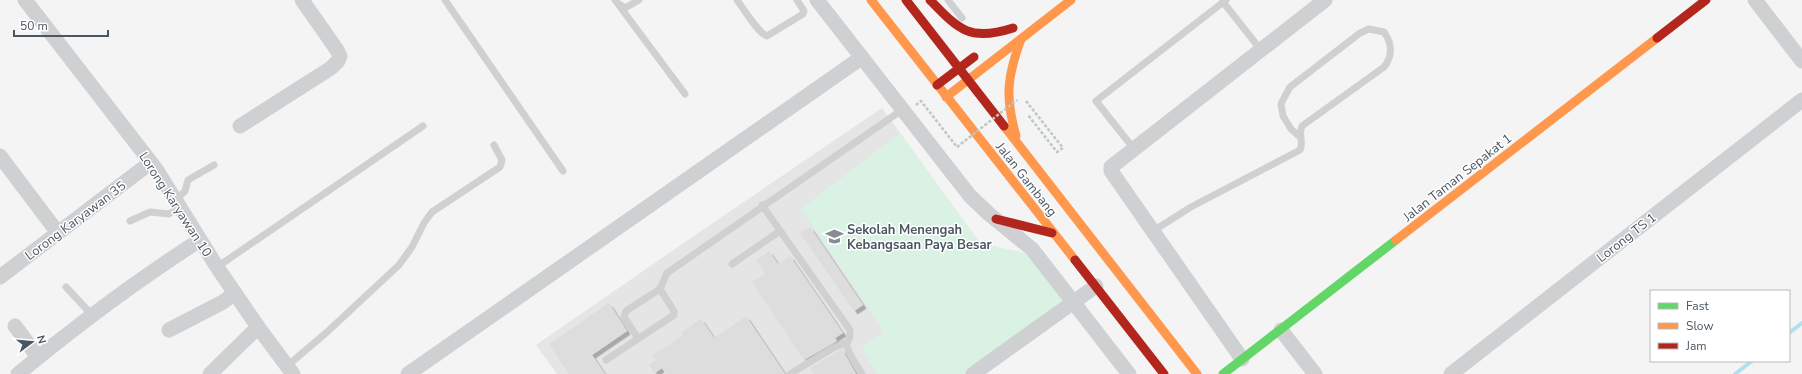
<svg xmlns="http://www.w3.org/2000/svg" width="1802" height="374" font-family="'Nunito Sans',sans-serif">
<style>
.education{fill:#e6e5e6}
.green{fill:#d9f2e3}
.lines{fill:none;stroke-linecap:round;stroke-linejoin:round}
.stream{stroke:#aee2f0;stroke-width:4}
.building{fill:#ddddde;filter:url(#shadow)}
.path{stroke:#bcc7c4;stroke-width:2.5;stroke-dasharray:3 2;stroke-linecap:butt}
.lane{stroke:#ced0d2;stroke-width:7}
.street{stroke:#ced0d2;stroke-width:15}
.fast{stroke:#63d668;stroke-width:9}
.slow{stroke:#ff974d;stroke-width:9}
.jam{stroke:#b3261e;stroke-width:9}
.path-bridge{stroke:#bcc7c4;stroke-width:2.5;stroke-dasharray:3 2;stroke-linecap:butt}
.labels{text-anchor:middle;stroke-width:3;stroke-linejoin:round;paint-order:stroke}
.street-label{font-size:13px;fill:#4a5661;stroke:#fff}
.poi-label{font-size:13px;font-weight:bold;fill:#4a5661;stroke:#fff;text-anchor:start}
</style>
<defs>
<filter id="shadow"><feDropShadow dx="3.5" dy="3.5" stdDeviation="0" flood-color="#0004"/></filter>
</defs>
<rect width="100%" height="100%" fill="#f4f4f4"/>
<path class="education" d="M882,108l98,135 52,12 -65,119h-410l-21,-29 168,-116z"/>
<path class="green" d="M900,133l80,110 52,12 32,48 -97,71h-90l-15,-26 22,-16 -83,-123z"/>
<g class="lines">
<g class="stream">
<path d="M1789,333l13,-10"/>
<path d="M1735,374l17,-13"/>
</g>
</g>
<g class="building">
<path d="M810,227l53,78 -9,6 -54,-78z"/>
<path d="M769,251l9,13 12,-8 53,77 -8,5 2,3 -33,19 -52,-78 13,-9 -9,-13z"/>
<path d="M609,303l18,28 -35,24 13,19h-36l-20,-30z"/>
<path d="M746,316l39,58h-119l-4,-6 -7,5 -6,-8 7,-5 -3,-5 30,-20 -2,-2 20,-14 13,19z"/>
<path d="M842,349l14,25h-42l-4,-6z"/>
</g>
<g class="lines">
<g class="path">
<path d="M1026,101l37,47 -6,4 -29,-37"/>
<path d="M916,105l5,-4 36,46"/>
</g>
<g class="lane">
<path d="M445,0l118,171"/>
<path d="M615,0l70,94"/>
<path d="M737,0c7,9 20,32 30,36l36,-22 1,-3 -7,-11"/>
<path d="M948,0l14,18"/>
<path d="M1223,2l38,48"/>
<path d="M619,4l6,4 14,-8"/>
<path d="M1134,149l-38,-48 130,-101"/>
<path d="M176,200l9,-9 3,-11 26,-15"/>
<path d="M762,205l88,125v7l-4,8 5,11 11,18"/>
<path d="M130,221l20,-9 19,2 10,-7"/>
<path d="M1153,231l38,-24 109,-57c4,-7 -2,-16 2,-24l82,-59c9,-11 8,-24 0,-35l-15,-3 -9,4 -70,54 -5,9 -4,8 2,12 8,13 10,9"/>
<path d="M732,264l48,-33"/>
<path d="M217,267l206,-141"/>
<path d="M66,287l26,28"/>
<path d="M638,338l-14,-21 2,-6 34,-22"/>
<path d="M606,360l68,-45v-4l-14,-22 7,-16 235,-163"/>
<path d="M287,366l39,-33 73,-68 13,-18 12,-24 8,-11 68,-45 2,-7 -8,-15"/>
<path d="M790,374l43,-26 14,-6"/>
</g>
<g class="street">
<path d="M25,0l131,169 61,98 41,60 35,47"/>
<path d="M817,0l153,196 19,18 43,35 97,125"/>
<path d="M1755,0l47,61"/>
<path d="M240,126l91,-58 7,-7 2,-5 -3,-6 -35,-50"/>
<path d="M0,156l58,77"/>
<path d="M0,277l150,-114"/>
<path d="M15,326l23,31"/>
<path d="M169,330l54,-28 12,-9"/>
<path d="M1281,330l34,44"/>
<path d="M1242,359l-131,-188v-4l214,-167"/>
<path d="M18,374c58,-48 118,-93 182,-134"/>
<path d="M210,374l48,-47"/>
<path d="M408,374l453,-316"/>
<path d="M973,374l123,-88"/>
<path d="M1451,374l351,-274"/>
</g>
<path class="fast" d="M1223,374l173,-134"/>
<g class="slow">
<path d="M871,0l204,260"/>
<path d="M946,97l125,-97"/>
<path d="M1004,126l193,248"/>
<path d="M1016,136c-11,-39 -9,-59 5,-97"/>
<path d="M1396,240l261,-202"/>
</g>
<g class="jam">
<path d="M906,0l98,126"/>
<path d="M930,0c29,30 40,42 83,28"/>
<path d="M1657,38l49,-38"/>
<path d="M937,85l37,-28"/>
<path d="M996,219l56,14"/>
<path d="M1075,260l89,114"/>
</g>
<path class="path-bridge" d="M957,147l60,-47"/>
</g>
<defs>
<symbol id="school-bare" viewBox="-9 -9 18 18"><path d="M0-5L7-2L0 1L-7-2ZM-4 1L0 2.5L4 1V4Q0 6-4 4Z" fill="#868d94" stroke="#fff" stroke-width="2.5" paint-order="stroke"/></symbol>
</defs>
<g fill-rule="evenodd">
<use href="#school-bare" x="822" y="224" width="25" height="25"/>
</g>
<g class="labels">
<g class="street-label">
<text transform="translate(1457 177) rotate(-38)" y="5">Jalan Taman Sepakat 1</text>
<text transform="translate(1027 179) rotate(52)" y="5">Jalan Gambang</text>
<text transform="translate(176 204) rotate(57)" y="5">Lorong Karyawan 10</text>
<text transform="translate(75 220) rotate(-37)" y="5">Lorong Karyawan 35</text>
<text transform="translate(1626 237) rotate(-38)" y="5">Lorong TS 1</text>
</g>
<g class="poi-label">
<text x="847" y="234">Sekolah Menengah<tspan x="847" dy="15">Kebangsaan Paya Besar</tspan></text>
</g>
</g>
<rect x="1650" y="290" width="140" height="72" fill="#ffffff" stroke="#b7bbc0"/>
<rect x="1658" y="303" width="20" height="6" fill="#63d668" stroke="#b7bbc0"/>
<text x="1686" y="310" font-size="12" fill="#4a5661">Fast</text>
<rect x="1658" y="323" width="20" height="6" fill="#ff974d" stroke="#b7bbc0"/>
<text x="1686" y="330" font-size="12" fill="#4a5661">Slow</text>
<rect x="1658" y="343" width="20" height="6" fill="#b3261e" stroke="#b7bbc0"/>
<text x="1686" y="350" font-size="12" fill="#4a5661">Jam</text>
<g transform="translate(32 342) rotate(74)" stroke="#ffffff" stroke-width="3" paint-order="stroke">
<path d="M0-3L7 15L0 10L-7 15Z" fill="#4a5661"/>
<text y="-6" font-size="11" font-weight="bold" text-anchor="middle" fill="#4a5661">N</text>
</g>
<path d="M14 30v6h94v-6" fill="none" stroke="#4a5661" stroke-width="2"/>
<text x="20" y="30" font-size="12" fill="#4a5661" stroke="#ffffff" stroke-width="3" paint-order="stroke">50 m</text>
</svg>
